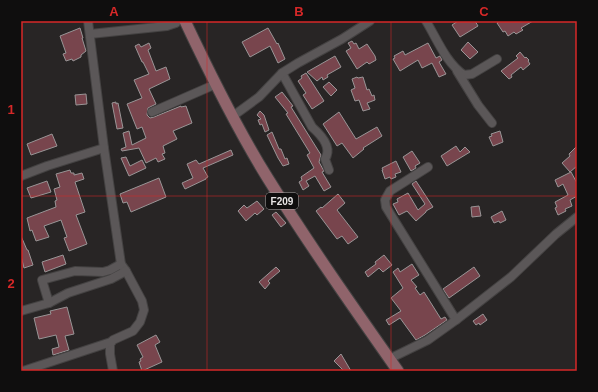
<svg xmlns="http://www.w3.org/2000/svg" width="598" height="392" font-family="Helvetica,sans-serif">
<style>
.building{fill:#78454d;stroke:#999596}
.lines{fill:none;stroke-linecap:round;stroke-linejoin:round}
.minor-casing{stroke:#444242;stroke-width:10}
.major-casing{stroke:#444242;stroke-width:13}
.minor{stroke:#5b5758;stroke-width:8}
.major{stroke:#90646b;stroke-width:11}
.grid{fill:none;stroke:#d62828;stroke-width:1;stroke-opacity:0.55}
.labels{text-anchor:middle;stroke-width:3;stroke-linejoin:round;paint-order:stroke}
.shield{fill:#0f0e0e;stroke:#a6a4a4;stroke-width:1}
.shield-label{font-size:10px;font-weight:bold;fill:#e7e5e5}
.neatline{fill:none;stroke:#d62828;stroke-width:1.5}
.grid-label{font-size:13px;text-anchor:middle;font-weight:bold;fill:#d62828}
</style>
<rect width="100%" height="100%" fill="#282525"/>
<g class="building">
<path d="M458,21h17l3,5 -18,11 -8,-12z"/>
<path d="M500,21h33l-12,7 2,2 -7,4 -2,-2 -6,4 -3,-5 -2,1 -6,-9z"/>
<path d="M80,28l3,10h-1l4,13 -5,4v2l-8,4 -1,-2 -6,2 -3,-7 3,-1 -6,-17z"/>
<path d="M268,28l9,16 1,-1 7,16 -7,4 -8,-17 -20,11 -8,-15z"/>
<path d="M352,41l2,3 2,-1 3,6 8,-5 8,12 1,4 -7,4 -2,-2 -10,7 -11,-18 5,-3 -3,-5z"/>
<path d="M468,42l10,10 -8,7 -9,-9z"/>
<path d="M149,43l2,5 -3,2 8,21 10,-4 4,12 -21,10 7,15 -8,4 -1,7 3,3 4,-1 27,-11v1l5,-1 6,17 -19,8 4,8 -14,7 2,7 -3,1 3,5 -7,3 -2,-4 -10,5 -7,-15 -17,3 -1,-2 5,-2 -3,-14 6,-2 3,14 14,-7 -4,-11 -5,2 -10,-25 15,-6 -8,-18 15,-6 -6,-12h-1l-7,-16 4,-2 2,3z"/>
<path d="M428,43l8,15 4,-2 2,4 -3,2 7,12 -7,3 -7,-14 -10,5 -4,-8 -18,11 -7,-12 2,-1 -1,-2 9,-5 2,4z"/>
<path d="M520,52l5,6 1,-1 3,3 -1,1 2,3 -7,6 -2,-3 -10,8 1,2 -3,2 -8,-8 17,-13 -2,-2z"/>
<path d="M335,56l6,11 -14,8 1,2 -5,3 -1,-3 -5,4 -10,-9z"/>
<path d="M306,73l18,28 -12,8 -9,-14 3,-2 -8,-12 4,-3 -1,-2z"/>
<path d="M357,77l1,1 5,-1 4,13 2,-1 3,7 2,-1 1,5 -8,3 3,6 -7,2 -4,-11 -4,1 -4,-11 4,-2 -3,-9z"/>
<path d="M329,82l8,8 -6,6 -8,-9z"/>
<path d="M282,92l11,14 -2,1 30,48 -2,7 5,9 -2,1 9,15 -7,4 -9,-15 -9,5 3,5 -6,4 -4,-8 3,-2 -1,-3 13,-9 -7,-13 3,-2 -24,-39 2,-1 -13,-16z"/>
<path d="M86,94l1,10 -11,1 -1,-10z"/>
<path d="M116,102v2l2,-1 5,25 -6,1 -5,-26z"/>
<path d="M260,111l4,4 5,15 -4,2 -3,-8 -2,1 -2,-5 3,-1 -4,-4z"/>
<path d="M339,112l17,27 21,-12 5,9 -19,12 1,1 -11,9 -11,-15 -5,3 -14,-22z"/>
<path d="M500,131l3,11 -10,4 -4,-9 3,-1 -1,-2z"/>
<path d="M272,132l7,17h2l4,10 2,-1 2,6 -6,2 -5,-8 -11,-23z"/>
<path d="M52,134l5,12 -26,9 -4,-11z"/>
<path d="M456,146l4,6 5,-5 5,5 -23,14 -6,-10z"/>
<path d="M577,146v20l-7,6 -8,-9 8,-7 -1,-2z"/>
<path d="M231,150l2,5 -30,13 5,9 -2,1v1l-21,10 -3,-6 11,-5 -6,-14 9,-4 3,4z"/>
<path d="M412,151l8,12 -5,3 1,2 -5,3 -8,-14z"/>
<path d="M126,157l4,9 12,-6 4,8 -17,8 -8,-18z"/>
<path d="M396,161l5,11 -6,2 1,3 -5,2 -1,-2 -5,2 -3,-9h1l-1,-2z"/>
<path d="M70,170l1,3h3v2l8,-2 2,6 -9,3 10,30 -9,3 11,29 -18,7 -5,-13 3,-1 -6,-17 -17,6 5,11 -13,4 -4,-11 -2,1 -3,-13 29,-11 -1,-6 2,-1 -3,-11 6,-2 -4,-13z"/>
<path d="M571,172l6,11v13l-7,4 2,6 -7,3 1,2 -8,4 -3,-7 2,-1 -2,-5 13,-7 -5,-11 -5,3 -3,-7z"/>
<path d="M159,178l7,19 -35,15 -4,-10 -4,1 -3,-9z"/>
<path d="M47,181l4,11 -20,6 -4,-10z"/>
<path d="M416,181l17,26 -7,4v1l-10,9 -9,-10 -8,4 -6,-11 5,-2 -1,-3 11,-6 10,17 7,-6 -13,-20z"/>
<path d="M338,194l7,9 -8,7 21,27 -10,7 -6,-8 -5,3 -21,-28 5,-4 1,1z"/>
<path d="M257,201l7,8 -7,6 -2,-2 -9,8 -8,-10 6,-6 3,3z"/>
<path d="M479,206l2,10 -9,1 -1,-10z"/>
<path d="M502,211l4,9 -6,3 -1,-2 -5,2 -3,-6z"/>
<path d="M276,212l10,11 -5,4 -9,-12z"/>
<path d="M21,236l6,14h1l5,15 -9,3 -3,-12z"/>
<path d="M63,255l3,9 -21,8 -3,-10z"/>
<path d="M384,255l8,10 -9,7 -4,-4 -11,9 -3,-5 11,-8 -1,-2z"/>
<path d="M412,264l7,11 -8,5 6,7 -2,1 5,7 4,-3 17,27 4,-2 2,3 -22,15 -9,5 -16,-22 -11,7 -3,-5 15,-9 -10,-13 12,-10 -10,-16 5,-4 2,4z"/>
<path d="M276,267l4,4 -12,10 2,2 -5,6 -6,-7z"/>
<path d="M474,267l6,9 -31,22 -6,-9z"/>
<path d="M67,307l7,27 -9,2 4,14 -16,5 -1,-6 7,-2 -3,-12 -17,4 -5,-21 17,-4 -1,-3z"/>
<path d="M483,314l4,6 -7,5 -1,-2 -3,2 -3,-4z"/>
<path d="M156,335l4,7 -5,3 7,17 -20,9 -3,-9 2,-1 -1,-2 3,-2 -6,-12z"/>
<path d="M341,354l10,17h-7l-10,-10z"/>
</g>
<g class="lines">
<defs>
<g id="minor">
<path d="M88,21l16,127 17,116 5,7 16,30 2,9 -4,12 -7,9 -20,9 -3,4v10l3,17"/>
<path d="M426,21c11,18 20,42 38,54l8,-1 25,-15"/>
<path d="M90,34l77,-8 9,-3 1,-2"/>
<path d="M457,71l21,34 14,18"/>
<path d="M282,73l30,54c8,7 21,20 13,32l4,11"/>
<path d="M152,112l64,-28"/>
<path d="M233,116l26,-19 23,-24 16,-10 44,-24 28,-18"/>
<path d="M428,167l-38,24 -5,9 1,7 70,113"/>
<path d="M21,176l26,-10 57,-18"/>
<path d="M49,303l19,-10 43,-14 15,-8"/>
<path d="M21,311l28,-8 -7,-23 33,-9 28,1 7,-2 11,-6"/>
<path d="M389,359l39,-19 28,-20 55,-43 45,-43 21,-17"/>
<path d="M23,371l88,-29"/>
</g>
<path id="major" d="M185,21c25,53 51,106 82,156 41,66 86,130 131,194"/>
</defs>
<use href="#minor" class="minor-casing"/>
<use href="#major" class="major-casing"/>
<use href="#minor" class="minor"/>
<use href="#major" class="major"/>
</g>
<path class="grid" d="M207,21v350M391,21v350M21,196h556"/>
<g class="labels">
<rect class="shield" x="266" y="193" width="32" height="16" rx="3"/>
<g class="shield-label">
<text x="282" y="205">F209</text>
</g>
</g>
<rect width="598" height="392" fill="none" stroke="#0f0e0e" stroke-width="44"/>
<rect x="22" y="22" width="554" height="348" class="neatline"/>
<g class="grid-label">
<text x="114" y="16">A</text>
<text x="299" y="16">B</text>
<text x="484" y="16">C</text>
<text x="11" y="114">1</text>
<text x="11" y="288">2</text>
</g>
</svg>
